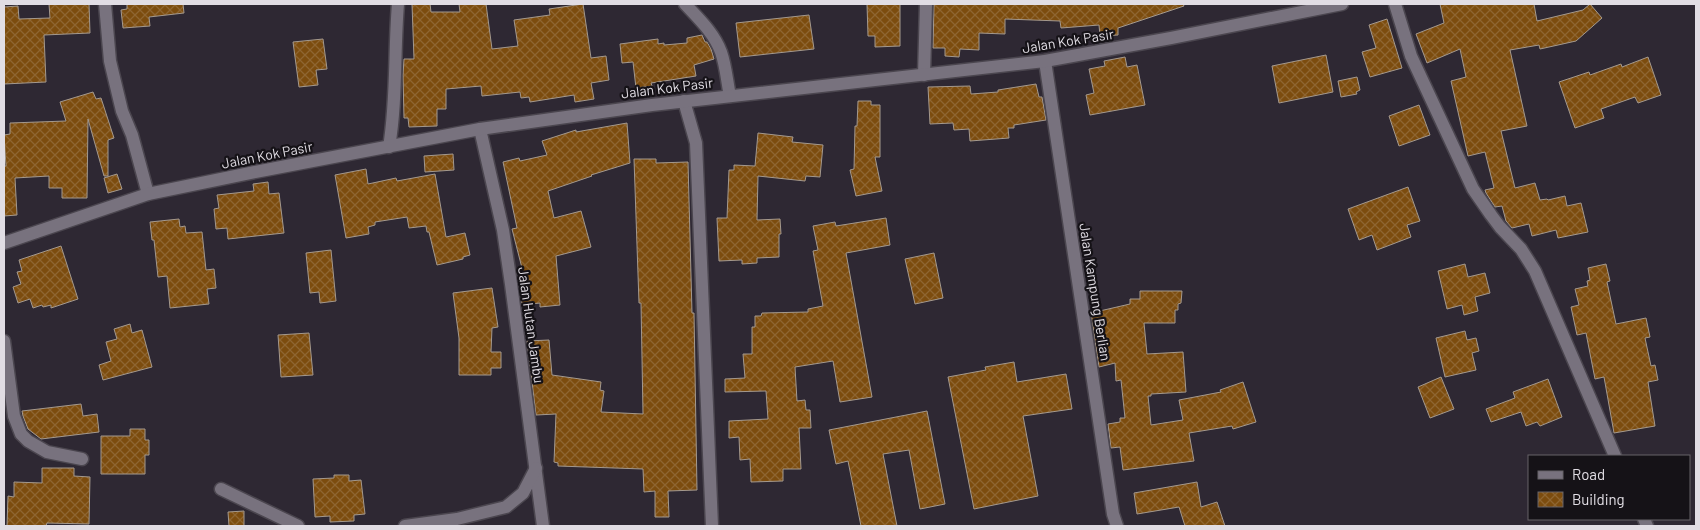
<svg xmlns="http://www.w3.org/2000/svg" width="1700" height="530" font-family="Barlow,sans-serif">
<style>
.building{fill:url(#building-cross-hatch);stroke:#a4998e}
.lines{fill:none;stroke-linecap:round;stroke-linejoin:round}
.street-casing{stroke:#4b464f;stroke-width:15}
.secondary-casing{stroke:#4b464f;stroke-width:15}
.street{stroke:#78727e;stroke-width:12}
.secondary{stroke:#78727e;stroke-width:12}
.labels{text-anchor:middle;stroke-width:4.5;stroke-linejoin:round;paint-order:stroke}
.street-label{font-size:14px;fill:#e1dde4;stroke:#151217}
</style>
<defs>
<pattern id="building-cross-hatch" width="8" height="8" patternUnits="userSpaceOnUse" patternTransform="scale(1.25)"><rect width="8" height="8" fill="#7c4c0e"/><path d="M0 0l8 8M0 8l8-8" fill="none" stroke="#8e6531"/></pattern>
</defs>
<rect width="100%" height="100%" fill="#2e2833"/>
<g class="building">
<path d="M49,4h40l1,29 -46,2 2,47 -42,2v-77l14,-1 1,13 31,-1z"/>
<path d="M127,4h56l1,9 -35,4 1,9 -27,2 -2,-18 6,-1z"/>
<path d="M412,4h18l1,8h29l-1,-8h27l6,45 26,-3 -4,-26 36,-5 -1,-6 34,-5 8,54 15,-2 3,24 -18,3 3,16 -19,3 -1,-7 -44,7 -1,-5 -8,1 -1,-6 -38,4 -1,-10 -35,3v20h-9v17l-28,1 -1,-9h-4l-1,-43 1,-16h10z"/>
<path d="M867,4h33v42l-25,1v-11h-7z"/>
<path d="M934,4h249l1,2 -66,22v7l-18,1 -1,-11 -38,3 -1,-7 -55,-2v15l-26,-1v17l-19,-1 -1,8 -14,-1v-8h-12z"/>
<path d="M1440,4h94l3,17 46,-11 7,-6 12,14 -26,23 -36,8 -1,-4 -29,5 17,76 -26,5 14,57 20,-5 5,17 7,-1 1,1 17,-4 2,10 14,-3 7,29 -30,6 -2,-8 -24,6 -3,-12 -17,4 -6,-7 -4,-15 -7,1 -9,-14 -1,-3 9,-2 -9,-36 -17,4 -17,-75 15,-4 -6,-28 -33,14 -11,-29 28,-11z"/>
<path d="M809,15l5,34 -74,8 -4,-34z"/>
<path d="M1387,19l15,49 -32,9 -8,-25 14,-4 -7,-23z"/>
<path d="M702,35l3,7h2l4,7 3,10 -20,6 2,11 -45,7 1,3 -16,2 -3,-26 -11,1 -2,-19 38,-5v5l6,-1v2l23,-2v-5z"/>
<path d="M323,39l4,30 -11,1 2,15 -19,2 -6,-45z"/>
<path d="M1326,55l7,37 -54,11 -7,-37z"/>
<path d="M1125,57l2,10 10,-2 8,40 -55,10 -4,-20 8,-2 -5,-24 16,-3 -1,-5z"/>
<path d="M1648,57l13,38 -23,8 -3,-6 -34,12 3,9 -29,10 -16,-46 30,-10 1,3 31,-11 1,3z"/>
<path d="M1357,77l3,13 -4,2 1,2 -16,3 -3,-16z"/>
<path d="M1036,84l3,13h3l4,23 -32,5v3h-6l1,10 -39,3 -1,-12 -15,1 -1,-7 -23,1 -2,-37 42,-1 1,8 27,-2v-2z"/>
<path d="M93,92l3,7 5,-1 13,40 -6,2v36h-4l-16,-57 -1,79h-25v-10h-13v-12l-34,2 2,37 -13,1v-50h2l-2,-31 6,-1v-11l56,-2 -6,-19z"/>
<path d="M858,101h13v4h9v52h-5l7,34 -26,5 -6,-26 4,-1 1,-43h2z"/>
<path d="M1419,105l11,30 -31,11 -10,-30z"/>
<path d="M627,123l3,40 -39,12 1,1 -44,15 6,27 27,-7 10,36 -35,9 4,49 -20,2v-4l-18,2 -3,-37h3l-10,-39 5,-1 -14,-66 16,-4 1,3 27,-6 -5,-14 34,-11v2z"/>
<path d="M758,133l35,4 -1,5 31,3 -3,32 -14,-1 -1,5 -47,-5 -1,44 23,-1 1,15h-2v23l-22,1v5l-15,1v-4l-23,1 -2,-43h10l2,-48h5v-5l21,1z"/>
<path d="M453,154l1,16 -29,2 -1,-16z"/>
<path d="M634,159h22v4l32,-1 4,151h2l3,177 -29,1 1,26h-14v-26l-11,1 -1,-23 -85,-3v-3l-4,-1 2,-48 -20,1 -9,-74 22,-1 3,35 49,7 -1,8 4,1 -3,21 42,2 -2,-111h-2z"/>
<path d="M366,169l2,15 28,-6 1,3 38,-7 11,63 19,-4 5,22 -7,2v2l-26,6 -8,-33h-2l-1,-6 -17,2 -2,-11 -32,5v3l-7,2 1,7 -23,4 -11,-63z"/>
<path d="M117,174l5,15 -14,4 -4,-15z"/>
<path d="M268,182l1,12 10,-1 5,40 -56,6 -1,-11 -11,1 -2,-20 5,-1 -2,-13 37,-4 -1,-7z"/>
<path d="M1408,187l12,34 -13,4 4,12 -34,13 -5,-15 -13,5 -11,-31z"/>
<path d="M886,218l4,27 -44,8 26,144 -32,5 -7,-41 -38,6 2,34 8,-1 1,10h4l1,18h-12l2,41h-18v12l-32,1 -1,-23 -10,1 -1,-23 -10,1v-17l39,-2 -2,-28 -41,1v-13l20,-1 -2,-24h9v-27h3v-11h6l1,-3 46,-1v-3l15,-3 -10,-55 5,-1 -5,-24 22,-4 1,4z"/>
<path d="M179,219l1,8 5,-1 1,7 16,-1 4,38 8,-1 2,19 -9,1 2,15 -39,4 -3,-32 -9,1 -4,-37h-2l-2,-18z"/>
<path d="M61,246l17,53 -27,9v-3l-8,2 -1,-2 -9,3 -3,-9 -12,4 -5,-16 8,-3 -4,-12 5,-1 -3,-11z"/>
<path d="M331,250l5,51 -16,2 -1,-11 -9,1 -4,-40z"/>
<path d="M934,253l9,45 -28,6 -10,-45z"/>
<path d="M1465,264l3,13 17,-4 5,20 -15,4 3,14 -14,4 -2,-10 -15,4 -9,-38z"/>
<path d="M1606,264l4,17 -3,1 9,42 30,-6 4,19 -5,1 6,28 4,-1 3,15 -10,2 7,44 -41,7 -10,-56 -9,2 -9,-46 -9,2 -6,-28 8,-2 -4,-16 13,-3 -1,-5 3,-1 -2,-12z"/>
<path d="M492,288l6,39 -6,1 -1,24h10v16h-10v7h-32v-37l-6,-45z"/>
<path d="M1140,291h42l-1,12 -3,1v6h-3v13h-31l3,31 36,-2 3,40 -35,2v2h-3l3,29 32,-5 -4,-20 42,-8 -1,-2 23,-8 13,40 -23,7 -1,-3 -43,7 5,28 -71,9 -3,-23 -9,1 -3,-24 12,-2v-4h5l-4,-38 -5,1 -1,-18 -16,4 -8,-54 39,-9v-5h10z"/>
<path d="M130,324l2,9 10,-3 10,37 -49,13 -4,-15 12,-4 -5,-19 11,-3 -3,-10z"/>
<path d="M1465,331l2,9 9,-2 3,13 -7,2 4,17 -31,7 -9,-39z"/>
<path d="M309,333l4,42 -32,2 -3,-42z"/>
<path d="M1014,362l3,20 49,-8 6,35 -49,7 15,80 -64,13 -26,-132 38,-7 -1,-3z"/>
<path d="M1441,377l13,32 -24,9 -12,-31z"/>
<path d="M1548,379l14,38 -22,9 -3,-4 -11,4 -5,-14 -30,10 -5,-13 29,-11 -2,-6z"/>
<path d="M81,404l2,12 14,-2 2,18 -58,7 -13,-10 -5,-13 -1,-5z"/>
<path d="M927,411l18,93 -25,5 -11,-59 -26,4 14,72h-36l-13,-65 -12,3 -7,-34z"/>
<path d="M130,429h15v11h4v15h-4v19h-44v-38h29z"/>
<path d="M42,468h32v8l16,1 -1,47 -42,-1 -1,3h-39l1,-30 6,1v-15l28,1z"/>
<path d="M334,475h15v6l12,-1 4,34 -11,1v6l-24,1v-6l-15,1 -2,-38 21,-1z"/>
<path d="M1197,482l4,25 16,-5 8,24h-40l-6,-19 -42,7 -3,-21z"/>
<path d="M244,511v15h-15l-1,-14z"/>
</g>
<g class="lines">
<defs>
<g id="street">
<path d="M105,4l5,57 12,50 10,24 16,59"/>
<path d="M685,4c14,15 29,29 36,48 5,14 6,30 9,44"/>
<path d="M1395,4l16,52 62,133 18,26 9,12 21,22 14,22 80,185"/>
<path d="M1045,61l68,453 4,12"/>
<path d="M924,75l2,-71"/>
<path d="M684,101l12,42 16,383"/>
<path d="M480,129l23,101 8,54 32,242"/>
<path d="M389,147c8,-47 5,-96 9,-143"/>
<path d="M4,341l10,75 7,18 7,7 19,11 35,7"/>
<path d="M221,489l77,37"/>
<path d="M1644,519l3,7"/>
<path d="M405,526l52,-7 49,-12 17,-14 13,-25"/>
</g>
<path id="secondary" d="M4,243l144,-49 107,-22 225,-43 172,-24 393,-44 126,-23 171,-34"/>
</defs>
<use href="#street" class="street-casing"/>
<use href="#secondary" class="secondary-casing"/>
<use href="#street" class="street"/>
<use href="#secondary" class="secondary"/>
</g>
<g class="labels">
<g class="street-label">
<text transform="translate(1068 41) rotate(-9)" y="5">Jalan Kok Pasir</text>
<text transform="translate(667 88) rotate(-7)" y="5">Jalan Kok Pasir</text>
<text transform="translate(267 155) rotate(-11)" y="5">Jalan Kok Pasir</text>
<text transform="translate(1095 292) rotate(81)" y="5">Jalan Kampung Berlian</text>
<text transform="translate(531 325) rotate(82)" y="5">Jalan Hutan Jambu</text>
</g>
</g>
<rect width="1700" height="530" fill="none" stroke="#e1dde4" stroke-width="10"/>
<rect x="1528" y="455" width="162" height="65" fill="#151217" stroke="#676369"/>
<rect x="1538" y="471" width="25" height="8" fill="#78727e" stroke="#676369"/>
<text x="1572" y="480" font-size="15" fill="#e1dde4">Road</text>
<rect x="1538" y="492" width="25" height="15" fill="url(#building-cross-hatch)" stroke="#676369"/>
<text x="1572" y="505" font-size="15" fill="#e1dde4">Building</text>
</svg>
